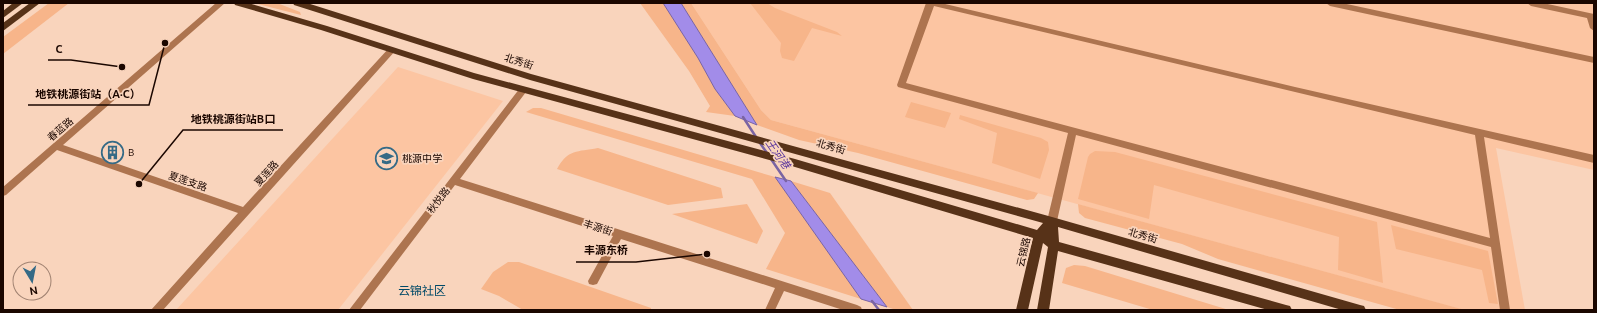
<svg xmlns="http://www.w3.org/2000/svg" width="1597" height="313" font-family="Ubuntu,'Noto Sans SC',sans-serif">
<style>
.built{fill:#fcc5a2}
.green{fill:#f7b58a}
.water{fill:#a28ce9;stroke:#7a64a3}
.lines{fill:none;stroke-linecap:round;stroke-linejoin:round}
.stream{stroke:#7a64a3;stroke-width:2.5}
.minor{fill:#ad744f;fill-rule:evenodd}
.major{fill:#573218;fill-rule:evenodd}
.labels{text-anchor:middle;stroke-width:3.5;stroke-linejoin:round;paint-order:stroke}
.street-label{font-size:10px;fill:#1b0700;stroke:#f9d4bc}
.poi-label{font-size:10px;fill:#1b0700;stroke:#f9d4bc;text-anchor:start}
.water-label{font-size:11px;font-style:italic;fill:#55309c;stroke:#f9d4bc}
.quarter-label{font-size:12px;fill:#004967;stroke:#f9d4bc}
.leader{fill:none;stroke:#1b0700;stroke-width:1.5}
.callout-dot{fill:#1b0700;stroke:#f9d4bc;stroke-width:1.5}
.callout-label{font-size:11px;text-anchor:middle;font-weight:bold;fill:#1b0700;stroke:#f9d4bc;stroke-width:3.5;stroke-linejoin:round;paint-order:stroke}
</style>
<rect width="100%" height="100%" fill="#f9d4bc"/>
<g class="built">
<path d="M691,3h903v167l-98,-22 29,162h-61l-693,-190 -10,-10z"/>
<path d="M398,67l105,34 -165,209h-162z"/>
</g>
<g class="green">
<path d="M49,3h20l-66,51v-17z"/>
<path d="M254,3h23l23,9 1,3z"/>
<path d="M640,3h23l35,55 17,31 20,27 -29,-4 4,-6 -21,-35z"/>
<path d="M681,3h10l70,107 10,10 267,73 -4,6 -7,1 -169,-47 -59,-13 -42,-15z"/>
<path d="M750,3h17l8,5 62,24 5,4 -30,-8 -18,33 -12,-3 -2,-7 1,-8z"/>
<path d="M911,102l40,11 -6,15 -40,-11z"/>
<path d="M533,108h8l234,69 86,122 -95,-30 19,-36 -33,-54 -226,-67z"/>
<path d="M960,115l81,23 7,4 1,8 -9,29 -48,-16 5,-30 -38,-14z"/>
<path d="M598,148l123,40 2,10 -55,7 -111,-36c11,-20 20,-17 41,-21z"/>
<path d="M1095,151l20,1 262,70 6,61 -45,-13 1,-33 -185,-52 -5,34 -71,-20 10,-42 2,-3z"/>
<path d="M791,181l39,12 83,117h-17l-9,-3z"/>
<path d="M747,204l16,27 -6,13 -85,-30z"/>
<path d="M1078,204l387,106h-65l-182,-51 -36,-15 -97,-26 -6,-5z"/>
<path d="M1391,225l97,26 10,53 -9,-1 -7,-33 -86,-21z"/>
<path d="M508,262h11l132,46v2h-128l-24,-14 -18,-7 12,-17z"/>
<path d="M1074,265l11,1 144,44h-76l-91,-27 4,-15z"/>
</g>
<g class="water">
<path d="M663,3h18l76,122 -22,-9 -20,-27 -17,-31z"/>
<path d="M775,177l16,4 96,126 -26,-8z"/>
</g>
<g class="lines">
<g class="stream">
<path d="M743,117l13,20"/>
<path d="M760,143l7,10"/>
<path d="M771,159l15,22"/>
<path d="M872,301l7,9"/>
</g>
<g class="minor">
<path d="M216,3h9l-162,142 180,62 146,-159 3,-1 4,3 -233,260h-12l87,-97 -181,-63 -51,45 -3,1v-9z"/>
<path d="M926,3h15l354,84 299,68v8l-110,-26 26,173h-10l-9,-63 -415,-112 -19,86 -2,3 -3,1 -3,-1 -2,-3 21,-88 -170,-46 -1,-2zM934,6l541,129 15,103 -584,-155z"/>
<path d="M1326,3h16l252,54v6l-264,-57z"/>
<path d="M1527,3h16l51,11v17l-4,-3 -3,-10 -56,-12z"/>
<path d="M523,87l4,3 -1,2 -66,87 397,126 4,2 1,3h-19l-59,-19 -9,19h-10l10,-22 -154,-49 -24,45 -4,1 -4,-1 -1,-3 25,-45 -158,-51 -95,125h-11l171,-222z"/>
</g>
<g class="major">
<path d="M13,3h10l-20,15v-7z"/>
<path d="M30,3h10l-37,28v-8z"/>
<path d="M234,3h14l79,23 147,47 321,86 242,71 6,-7 -513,-143 -236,-75 -1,-2h14l224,71 521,143 308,88 4,1 2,4h-24l-284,-83 1,15 227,63 4,1 2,4h-24l-210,-59 -9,59h-12l11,-63 -5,-4 -15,67h-12l17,-72 -238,-71 -322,-88 -152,-49 -86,-25z"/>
</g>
</g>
<defs>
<symbol id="building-ring" viewBox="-11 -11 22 22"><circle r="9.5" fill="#f9d4bc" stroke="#356a86" stroke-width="1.5"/><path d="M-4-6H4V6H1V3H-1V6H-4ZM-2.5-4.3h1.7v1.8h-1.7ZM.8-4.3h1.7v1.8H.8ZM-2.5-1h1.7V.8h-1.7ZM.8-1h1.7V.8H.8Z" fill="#356a86"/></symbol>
<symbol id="school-ring" viewBox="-11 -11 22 22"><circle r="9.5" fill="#f9d4bc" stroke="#356a86" stroke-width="1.5"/><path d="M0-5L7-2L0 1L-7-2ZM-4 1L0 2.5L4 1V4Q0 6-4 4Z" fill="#356a86"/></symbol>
</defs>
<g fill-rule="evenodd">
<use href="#building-ring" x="100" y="140" width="25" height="25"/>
<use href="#school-ring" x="374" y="146" width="25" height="25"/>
</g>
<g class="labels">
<g class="street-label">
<text transform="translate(519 61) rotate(18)" y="4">北秀街</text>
<text transform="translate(60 129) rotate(-41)" y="4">春蓝路</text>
<text transform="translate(831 146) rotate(16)" y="4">北秀街</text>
<text transform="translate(266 173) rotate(-48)" y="4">夏莲路</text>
<text transform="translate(188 181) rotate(19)" y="4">夏莲支路</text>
<text transform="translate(438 200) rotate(-52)" y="4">秋悦路</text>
<text transform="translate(598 227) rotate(18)" y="4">丰源街</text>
<text transform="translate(1143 235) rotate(16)" y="4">北秀街</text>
<text transform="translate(1023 252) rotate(-77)" y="4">云锦路</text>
</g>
<g class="poi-label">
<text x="128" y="156">B</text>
<text x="402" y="162">桃源中学</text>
</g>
<g class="water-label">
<text transform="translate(778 154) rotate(55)" y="4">王河港</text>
</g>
<g class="quarter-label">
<text x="422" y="295">云锦社区</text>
</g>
</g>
<path class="leader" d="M122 67L71 60H48M165 43L149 105H28M139 184L183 130H283M707 254L636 262H576"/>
<g class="callout-dot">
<circle cx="122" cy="67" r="4"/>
<circle cx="165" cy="43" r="4"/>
<circle cx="139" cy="184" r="4"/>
<circle cx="707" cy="254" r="4"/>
</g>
<g class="callout-label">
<text x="59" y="53">C</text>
<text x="88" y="98">地铁桃源街站（A·C）</text>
<text x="233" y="123">地铁桃源街站B口</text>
<text x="606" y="254">丰源东桥</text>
</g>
<rect width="1597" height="313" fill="none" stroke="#1b0700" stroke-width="8"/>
<g transform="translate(32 281) rotate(170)"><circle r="19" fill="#f9d4bc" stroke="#a08271"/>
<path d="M0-3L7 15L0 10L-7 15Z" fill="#356a86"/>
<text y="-6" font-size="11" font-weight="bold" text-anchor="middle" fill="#1b0700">N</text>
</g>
</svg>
